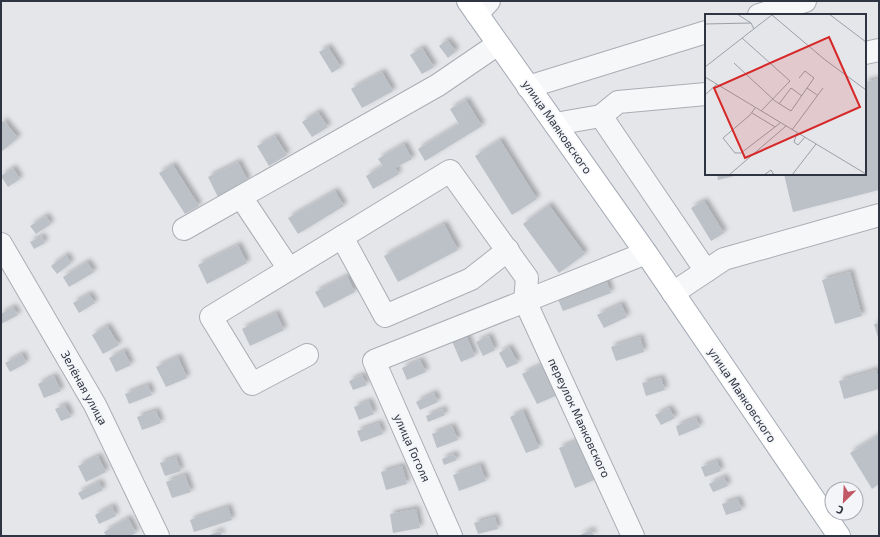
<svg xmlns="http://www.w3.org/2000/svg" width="880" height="537" font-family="'Exo 2',sans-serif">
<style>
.building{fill:#bcc0c7;filter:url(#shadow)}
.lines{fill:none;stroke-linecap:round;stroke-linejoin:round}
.minor-casing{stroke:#aaadb4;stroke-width:24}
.major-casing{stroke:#a5abb5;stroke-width:24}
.minor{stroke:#f6f7f9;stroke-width:22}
.major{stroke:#fff;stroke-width:22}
.labels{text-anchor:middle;stroke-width:3.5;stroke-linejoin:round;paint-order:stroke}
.street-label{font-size:12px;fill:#2e3441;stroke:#f4f5f8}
.inset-road{fill:none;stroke:#9b9fa6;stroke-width:1}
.view{fill:#d62828;fill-opacity:0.15;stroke:#d62828;stroke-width:2}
.inset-edge{fill:none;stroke:#2e3441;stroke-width:2}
</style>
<defs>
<filter id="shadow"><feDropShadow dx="3.5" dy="-3.5" stdDeviation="2" flood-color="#0004"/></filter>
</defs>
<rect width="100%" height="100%" fill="#e4e6ea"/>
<g class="building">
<path d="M447,40l9,11 -8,7 -9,-12z"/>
<path d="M328,47l13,20 -9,6 -13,-21z"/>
<path d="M422,48l12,19 -12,7 -12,-19z"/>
<path d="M382,72l11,19 -31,17 -11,-19z"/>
<path d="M879,79v111l-86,22 -9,-38h81v-92z"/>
<path d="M466,100l16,26 -57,35 -7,-12 41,-25 -9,-15z"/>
<path d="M318,112l10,15 -16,10 -10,-15z"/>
<path d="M4,121l14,17 -17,14v-29z"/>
<path d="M275,136l12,19 -18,11 -12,-20z"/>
<path d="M500,140l37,59 -25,16 -37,-59z"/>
<path d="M404,144l8,15 -17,9 4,6 -26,15 -7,-13 17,-10 -5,-7z"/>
<path d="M238,162l10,19 -30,16 -10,-20z"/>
<path d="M173,165l26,41 -14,8 -26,-41z"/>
<path d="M13,168l7,11 -12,8 -7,-11z"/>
<path d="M717,174h21v1l-20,5z"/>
<path d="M335,191l9,15 -46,28 -10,-16z"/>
<path d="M704,201l20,32 -13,8 -20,-33z"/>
<path d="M549,205l36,49 -26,19 -36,-49z"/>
<path d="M46,216l5,8 -15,10 -6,-8z"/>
<path d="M444,224l14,26 -60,32 -14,-26z"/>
<path d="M42,236l3,7 -11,6 -4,-7z"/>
<path d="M238,245l9,18 -40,21 -9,-19z"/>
<path d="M66,255l5,8 -14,11 -6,-8z"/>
<path d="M87,262l7,10 -25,15 -6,-10z"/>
<path d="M850,272l12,44 -27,8 -13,-44z"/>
<path d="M347,276l8,16 -31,16 -9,-16z"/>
<path d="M605,277l6,16 -48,18 -7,-16z"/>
<path d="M89,294l6,9 -16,10 -6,-10z"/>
<path d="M621,304l6,13 -23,11 -7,-13z"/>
<path d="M13,307l5,8 -17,9v-10z"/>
<path d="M276,313l8,17 -34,16 -8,-17z"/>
<path d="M879,323v18l-5,-17z"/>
<path d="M107,326l12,19 -16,9 -11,-19z"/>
<path d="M465,333l10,23 -14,6 -10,-23z"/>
<path d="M489,336l6,14 -12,6 -7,-14z"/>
<path d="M640,337l4,15 -28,9 -5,-14z"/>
<path d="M509,347l9,16 -11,5 -8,-15z"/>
<path d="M124,351l7,14 -15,7 -7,-14z"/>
<path d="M22,354l4,9 -16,9 -5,-9z"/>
<path d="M178,357l9,21 -21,9 -10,-20z"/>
<path d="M420,360l6,12 -19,8 -5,-12z"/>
<path d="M545,363l15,31 -23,10 -15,-30z"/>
<path d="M876,370l3,10v9l-35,10 -5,-18z"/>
<path d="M362,375l5,10 -14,5 -4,-9z"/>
<path d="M54,376l7,15 -17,7 -6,-14z"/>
<path d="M661,378l4,12 -19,6 -4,-13z"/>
<path d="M148,385l4,10 -23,9 -4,-10z"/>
<path d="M434,393l4,9 -18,8 -4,-8z"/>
<path d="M369,401l5,13 -15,6 -5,-13z"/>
<path d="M65,405l6,12 -10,4 -6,-12z"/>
<path d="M669,408l6,10 -14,7 -6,-10z"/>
<path d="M443,409l2,6 -17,7 -2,-6z"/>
<path d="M156,411l5,12 -19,7 -5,-13z"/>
<path d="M523,411l16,37 -13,5 -16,-36z"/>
<path d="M696,418l4,9 -21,9 -3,-10z"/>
<path d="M379,423l4,11 -22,8 -4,-11z"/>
<path d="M452,426l6,14 -21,8 -5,-14z"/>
<path d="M879,435v49l-7,5 -22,-36z"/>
<path d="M582,439l17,39 -24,10 -16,-40z"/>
<path d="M454,454l3,6 -13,5 -2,-6z"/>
<path d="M98,456l8,16 -20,10 -8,-16z"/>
<path d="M176,457l5,14 -16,5 -5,-13z"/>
<path d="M717,461l4,10 -16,6 -4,-10z"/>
<path d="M480,465l6,16 -27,10 -6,-16z"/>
<path d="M402,466l5,18 -21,6 -5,-18z"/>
<path d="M185,475l6,17 -19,6 -6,-16z"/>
<path d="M724,477l4,9 -15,6 -4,-8z"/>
<path d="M99,482l4,8 -21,10 -4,-7z"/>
<path d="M738,499l4,11 -16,5 -4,-11z"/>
<path d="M112,506l4,10 -17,8 -4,-9z"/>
<path d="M228,507l4,13 -38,12 -4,-12z"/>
<path d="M416,509l4,19 -27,5 -3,-19z"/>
<path d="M495,517l3,12 -20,5 -4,-11z"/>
<path d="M128,518l8,15 -6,3h-24l-2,-4z"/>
<path d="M591,530l3,6h-16z"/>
<path d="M220,531l2,5h-15z"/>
</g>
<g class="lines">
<defs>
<g id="minor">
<path d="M477,14l12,-13"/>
<path d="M759,15l46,-14"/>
<path d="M865,53l14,-3"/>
<path d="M528,87l178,-55"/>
<path d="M601,116l17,-14 88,-8"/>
<path d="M555,124l46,-8 105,155"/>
<path d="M241,197l48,72"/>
<path d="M184,229l254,-144 60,-41"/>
<path d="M342,237l43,79 86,-37 37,-29"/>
<path d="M1,244l94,161 63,131"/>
<path d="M673,293l51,-34 155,-44"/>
<path d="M307,355l-55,29 -41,-67 239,-146 77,107 -2,23 108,235"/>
<path d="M451,536l-77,-175 272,-108"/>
</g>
<path id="major" d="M468,1l178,252 193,283"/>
</defs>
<use href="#minor" class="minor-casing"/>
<use href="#major" class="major-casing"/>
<use href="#minor" class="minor"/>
<use href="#major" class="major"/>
</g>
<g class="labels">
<g class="street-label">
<text transform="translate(557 127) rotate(55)" y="4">улица Маяковского</text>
<text transform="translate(84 388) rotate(61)" y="4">Зелёная улица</text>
<text transform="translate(742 395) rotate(56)" y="4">улица Маяковского</text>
<text transform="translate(579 418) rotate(65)" y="4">переулок Маяковского</text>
<text transform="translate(412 448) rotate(66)" y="4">улица Гоголя</text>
</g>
</g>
<g transform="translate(705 14)">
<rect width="161" height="161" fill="#e4e6ea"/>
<path class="inset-road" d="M32,0l14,9M124,0l37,28M67,1l52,44 42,31M0,10l46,-1 3,6M37,24l48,43 -29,30M29,49l41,38 16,10 23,-33 -9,-7 -6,7M0,53l68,-53M0,63l161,97M102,74l10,7M0,81l12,-11M74,90l12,-16 11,8M50,94l-5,7 -27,23 12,15h6l34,-26M47,99l23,14 5,-4M87,116l31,-42M92,119l-3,9 4,3 7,-8M24,161l57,-49M59,161l7,-5 3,5M87,161l24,-31"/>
<path class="view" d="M124,23l31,70 -115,51 -31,-70z"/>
<rect width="161" height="161" class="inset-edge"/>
</g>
<rect width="880" height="537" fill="none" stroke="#2e3441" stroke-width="4"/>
<g transform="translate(844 501) rotate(204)"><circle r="19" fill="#f4f5f8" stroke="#a5a8af"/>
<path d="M0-3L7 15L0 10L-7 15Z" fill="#c05866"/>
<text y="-6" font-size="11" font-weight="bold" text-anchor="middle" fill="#2e3441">С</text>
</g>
</svg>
